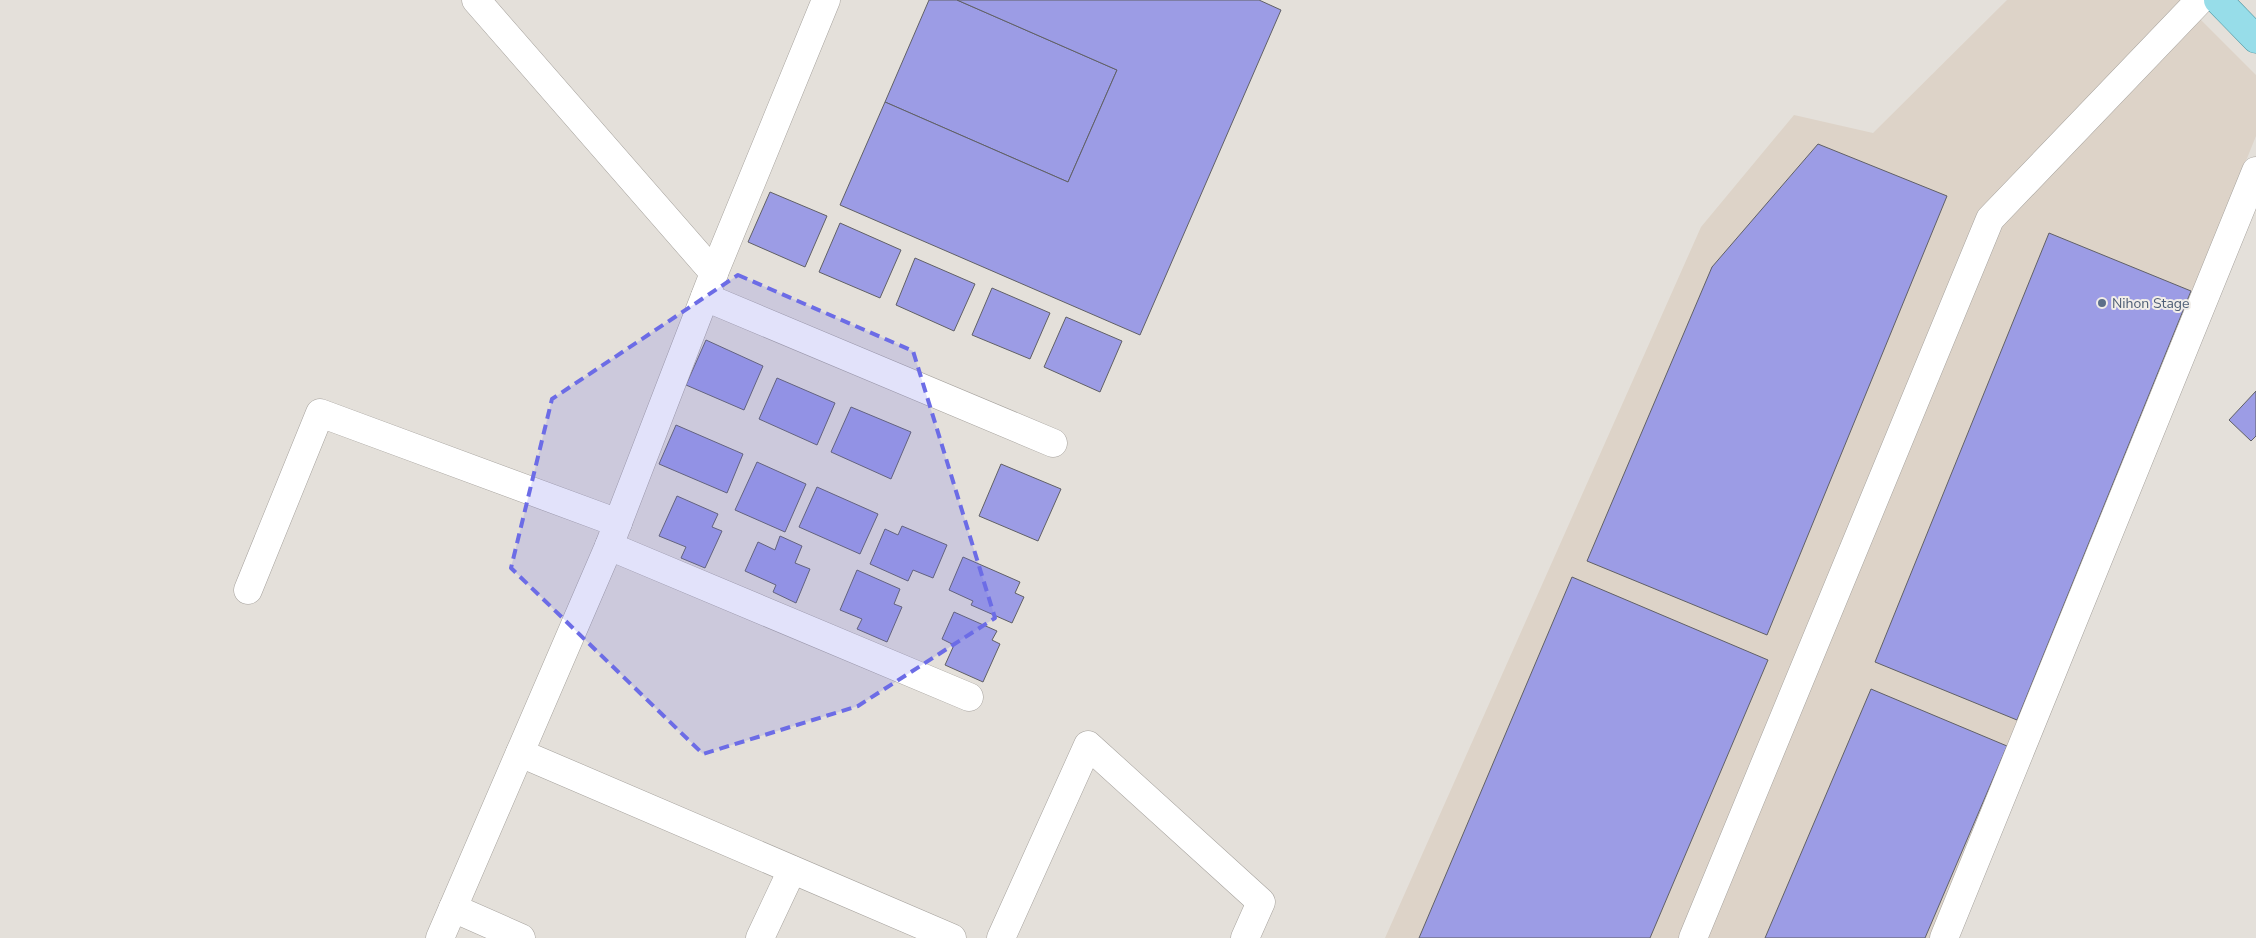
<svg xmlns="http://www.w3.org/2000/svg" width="2256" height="938" font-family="'Nunito Sans',sans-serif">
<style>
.built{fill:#ddd3c8}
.building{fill:#9c9ce5;stroke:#606066}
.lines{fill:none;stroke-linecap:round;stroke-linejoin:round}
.minor-casing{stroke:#a6a29d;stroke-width:29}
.major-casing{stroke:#448f9c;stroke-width:29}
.minor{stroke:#fff;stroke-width:28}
.major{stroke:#97dde9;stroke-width:28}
.marked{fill:#6c6ce6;fill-opacity:0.2;stroke:#6c6ce6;stroke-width:4;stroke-dasharray:10 6;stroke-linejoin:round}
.service-dot{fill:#5c6f8a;stroke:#f1ede8;stroke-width:2}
.labels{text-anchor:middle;stroke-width:4;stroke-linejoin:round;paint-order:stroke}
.service-label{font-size:14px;fill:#4e5e75;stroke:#f1ede8;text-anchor:start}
</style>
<rect width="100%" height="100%" fill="#e4e0da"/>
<path class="built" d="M2007,0h174l75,75v61l-323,802h-548l316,-711 93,-112 79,18z"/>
<g class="building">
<path d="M929,0h28l160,70 -49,112 -183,-80z"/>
<path d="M957,0h302l22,10 -141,325 -300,-130 45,-103 183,80 49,-112z"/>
<path d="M1818,144l129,52 -180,439 -180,-74 125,-294z"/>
<path d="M770,192l57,24 -22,51 -57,-25z"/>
<path d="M840,223l61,27 -21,48 -61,-26z"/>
<path d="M2049,233l142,58 -174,429 -142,-58z"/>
<path d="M915,258l60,26 -21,47 -58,-26z"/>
<path d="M992,288l58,25 -20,46 -58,-24z"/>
<path d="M1066,317l56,24 -22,51 -56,-25z"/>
<path d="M706,340l57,26 -19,44 -58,-25z"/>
<path d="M777,378l58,25 -18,42 -58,-26z"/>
<path d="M2256,391v45l-5,5 -22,-21z"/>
<path d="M851,407l60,25 -20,47 -60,-27z"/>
<path d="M676,425l67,29 -16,39 -68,-29z"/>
<path d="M757,462l49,22 -21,48 -50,-22z"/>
<path d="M1001,464l60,25 -23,52 -59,-25z"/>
<path d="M817,487l61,27 -18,40 -61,-27z"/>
<path d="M677,496l41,18 -6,13 10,4 -17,37 -24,-10 5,-11 -27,-11z"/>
<path d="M902,526l45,19 -14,33 -20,-8 -5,11 -38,-17 15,-35 13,6z"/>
<path d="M780,536l22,10 -7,17 15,6 -14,34 -23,-11 3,-7 -31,-14 13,-29 17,8z"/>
<path d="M963,557l57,25 -5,11 9,4 -12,26 -41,-18 2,-4 -24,-11z"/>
<path d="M857,570l43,19 -6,15 8,3 -15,35 -30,-13 5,-10 -22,-9z"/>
<path d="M1572,577l196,83 -118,278h-231z"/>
<path d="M954,612l43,19 -5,9 8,4 -17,38 -38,-17 9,-20 -12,-6z"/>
<path d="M1871,689l136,57 -82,192h-160z"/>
</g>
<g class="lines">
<defs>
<g id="minor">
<path d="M476,0l238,273"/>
<path d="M705,297l348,146"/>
<path d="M609,546l360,151"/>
<path d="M248,590l72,-177 298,110"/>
<path d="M520,753l432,185"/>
<path d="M453,908l68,30"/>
<path d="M440,938l169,-392 105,-273 112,-273"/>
<path d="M760,938l32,-68"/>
<path d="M1001,938l87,-193 173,157 -16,36"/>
<path d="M1693,938l297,-719 210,-219"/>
<path d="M1944,938l312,-767"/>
</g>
<path id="major" d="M2218,0l38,39"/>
</defs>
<use href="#minor" class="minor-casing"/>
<use href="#major" class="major-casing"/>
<use href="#minor" class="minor"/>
<use href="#major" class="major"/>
</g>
<path class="marked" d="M738,275l175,76 82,267 -137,88 -155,48 -192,-186 41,-169z"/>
<circle class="service-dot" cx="2102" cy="303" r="5"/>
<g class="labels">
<g class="service-label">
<text x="2112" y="308">Nihon Stage</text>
</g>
</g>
</svg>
